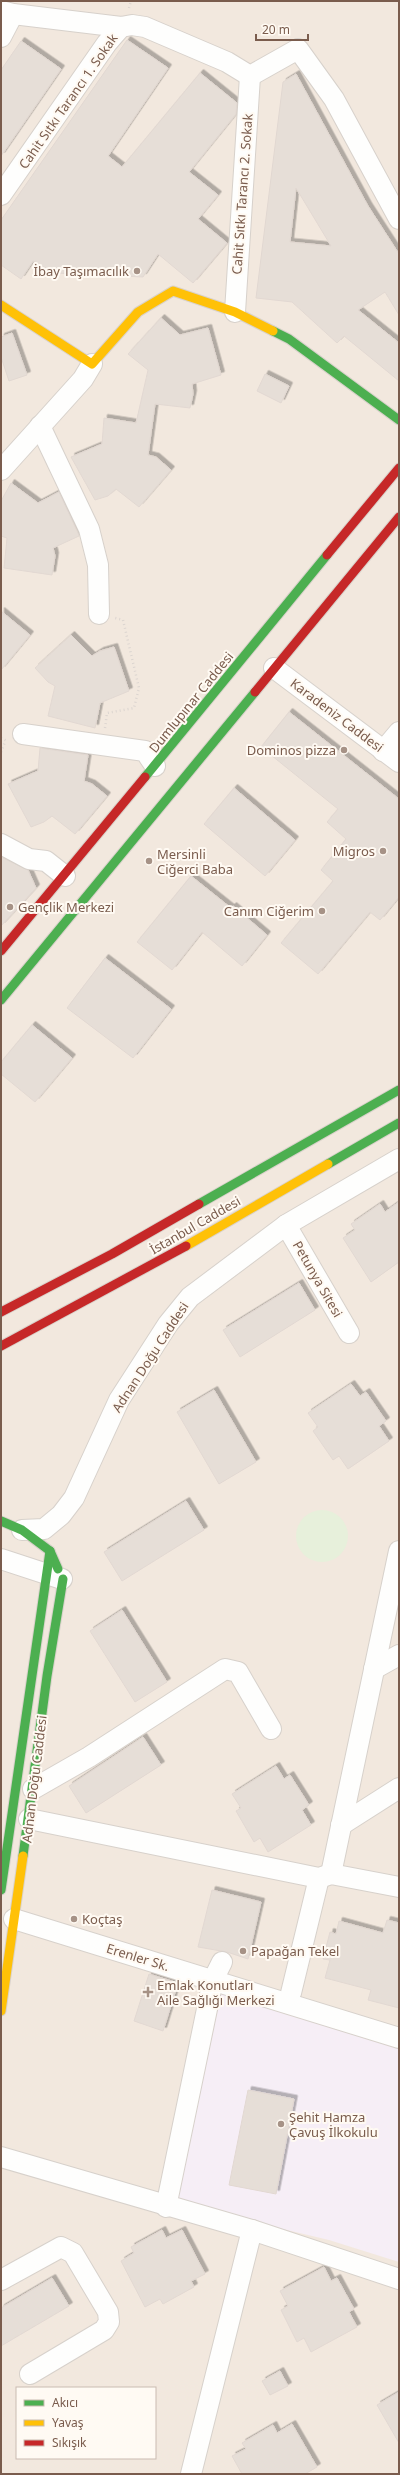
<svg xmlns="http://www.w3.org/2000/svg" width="400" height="2475" font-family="'Noto Sans',sans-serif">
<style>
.residential{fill:#f2e8de;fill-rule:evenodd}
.education{fill:#f6eef6}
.green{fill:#e7f0db}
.building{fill:#e6ded7;stroke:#e2d8d2;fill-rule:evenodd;filter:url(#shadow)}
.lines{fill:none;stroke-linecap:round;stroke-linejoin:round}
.street-casing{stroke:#d7d1cb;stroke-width:22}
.fast-casing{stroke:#d9d2cb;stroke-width:11}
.slow-casing{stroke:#d9d2cb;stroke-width:11}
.jam-casing{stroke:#d9d2cb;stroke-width:11}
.path{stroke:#dcd5d0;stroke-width:2.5;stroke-dasharray:1 3;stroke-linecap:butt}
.street{stroke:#fefefd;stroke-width:20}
.fast{stroke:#4caf50;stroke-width:9}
.slow{stroke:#ffc107;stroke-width:9}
.jam{stroke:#c62828;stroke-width:9}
.poi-dot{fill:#a69286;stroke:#fffaf3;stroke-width:1.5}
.labels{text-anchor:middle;stroke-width:4;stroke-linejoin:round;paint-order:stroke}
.street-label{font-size:13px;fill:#7a5c4d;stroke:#fffaf3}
.poi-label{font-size:13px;fill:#7a5c4d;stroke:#fffaf3;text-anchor:start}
</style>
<defs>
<filter id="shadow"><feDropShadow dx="3.5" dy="-3.5" stdDeviation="0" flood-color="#0004"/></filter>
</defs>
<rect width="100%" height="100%" fill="#f9f5f0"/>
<path class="residential" d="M1,1h398v2473h-398zM17,2388h138v70h-138z"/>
<path class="education" d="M222,1989l177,55v218l-70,-22 -152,-36z"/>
<circle class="green" cx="322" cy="1536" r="26"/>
<g class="building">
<path d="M127,40l41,28 -60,88 14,11 78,-94 37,30 -1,11 -47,58 29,23 -20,24 29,24 -34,40 -35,-29 -15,23 -88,-4 -22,-12 -12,18 -20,-14v-45z"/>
<path d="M21,41l40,28 -60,87v-86z"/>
<path d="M296,74l72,132 31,48v61l-14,-23 -27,18 41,33v38l-55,-45 -7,7 -45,-41 -36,-4 27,-216zM296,188l35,58 -41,-4z"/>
<path d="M161,318l19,17 28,-7 13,47 -29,9 1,10 -3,14 -35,-4 -7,51 8,2 15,13 -32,37 -23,-18 -8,7 -13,4 -24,-43 31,-13 2,-26 32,5 12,-53 -20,-16z"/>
<path d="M12,333l15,42 -18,6 -8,-24v-20z"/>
<path d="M265,374l24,12 -8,17 -24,-12z"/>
<path d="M11,483l27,20 21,-11 19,41 1,3 -26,12 2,8 -3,19 -48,-7 3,-30 -6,-2v-35z"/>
<path d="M1,611l29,24 -29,35z"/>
<path d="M71,635l21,21 8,-5 14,-4 15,44 -29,12 -5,25 -47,-12 7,-30 -7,-4 -13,-14z"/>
<path d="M289,712l110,87v98l-19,23 -10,-8 -52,62 -37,-31 52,-62 -12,-11 25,-31 -19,-17 11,-13 -77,-62z"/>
<path d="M40,748l48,7 -4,26 8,3 15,12 -32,38 -23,-18 -8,6 -13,5 -23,-43 30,-13z"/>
<path d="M234,788l61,52 -30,36 -61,-52z"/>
<path d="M1,857l27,13 8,18 -35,38z"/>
<path d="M191,876l40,32 2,-2 34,29 -25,31 -40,-34 -30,38 -35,-28z"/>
<path d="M105,958l66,51 -38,49 -66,-50z"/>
<path d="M32,1025l40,33 -37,44 -34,-28v-12z"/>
<path d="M399,1202v60l-28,20 -28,-44 12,-8 -4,-6 29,-20 5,8z"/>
<path d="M299,1283l16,27 -75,47 -17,-27z"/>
<path d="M351,1384l9,12 6,-4 20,29 -7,5 10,15 -41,28 -9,-13 -6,4 -20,-29 5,-4 -10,-14z"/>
<path d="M214,1390l42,72 -37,22 -42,-72z"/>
<path d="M186,1501l18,29 -82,51 -18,-29z"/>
<path d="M122,1610l45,72 -32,20 -45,-71z"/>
<path d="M143,1737l18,28 -75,48 -17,-27z"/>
<path d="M276,1766l8,13 6,-4 19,30 -7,5 9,15 -43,27 -8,-14 -6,4 -18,-31 5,-3 -9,-14z"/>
<path d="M212,1890l49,12 -13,57 -21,-7 -29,-5z"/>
<path d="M387,1920l12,3v85l-31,-8 3,-10 -46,-12 5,-18 -7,-1 7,-27 6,2 3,-13 44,12z"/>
<path d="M149,1974l29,9 -15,48 -29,-10z"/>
<path d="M248,2090l46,9 -18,95 -47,-9z"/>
<path d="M162,2230l4,8 16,-8 23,44 -14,7 3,6 -31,17 -3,-5 -15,8 -24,-46 13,-8 -3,-6z"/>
<path d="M324,2267l7,14 6,-3 17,31 -5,3 8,15 -46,25 -7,-14 -7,4 -16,-32 7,-4 -8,-15z"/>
<path d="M52,2278l17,28 -68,40v-38z"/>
<path d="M280,2371l8,15 -18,9 -8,-14z"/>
<path d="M399,2392v51l-22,-38z"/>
<path d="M292,2424l25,43 -12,7h-63l-10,-18 14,-7 -4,-6 31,-18 4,8z"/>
</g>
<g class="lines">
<defs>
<g id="street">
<path d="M1,11l12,3 108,13 11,-2 13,2 82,35 23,14 48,-27 36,50 65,120"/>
<path d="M1,37l12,-23"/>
<path d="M1,195l106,-152 14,-16"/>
<path d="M235,312l15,-236"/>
<path d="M40,426l49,103 9,36 1,49"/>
<path d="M1,470l82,-91 9,-15"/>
<path d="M274,668l125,94"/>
<path d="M23,734l122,17 10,15"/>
<path d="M383,751l16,-19"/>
<path d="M1,844l28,15 17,2 19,15"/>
<path d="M286,1225l63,108"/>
<path d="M22,1530l22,-1 17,-14 13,-17 45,-98 49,-76 22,-27 96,-72 113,-66"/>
<path d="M1,1559l61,20"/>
<path d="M374,1669l25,-14"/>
<path d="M33,1789l56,-32 136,-88 13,3 33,57"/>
<path d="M29,1819l290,59 12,-4 68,13"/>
<path d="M341,1825l58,-37"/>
<path d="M331,1874l68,-323"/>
<path d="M14,1919l385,119"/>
<path d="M291,1993l28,-115"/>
<path d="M1,2157l251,73 147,49"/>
<path d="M166,2207l47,-227 9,-18"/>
<path d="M1,2280l60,-33 12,6 35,59 1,10 -5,8 -74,44"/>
<path d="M191,2474l61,-244"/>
</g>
<g id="fast">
<path d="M273,331l16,8 110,81"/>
<path d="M145,777l182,-222"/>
<path d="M1,1000l254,-308"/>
<path d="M328,1164l71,-41"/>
<path d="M199,1204l200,-114"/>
<path d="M1,1521l21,9 28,21 8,18"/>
<path d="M23,1856l24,-180 16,-97"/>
<path d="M1,1890l49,-339"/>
</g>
<g id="slow">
<path d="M1,305l91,59 46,-52 35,-21 62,21 38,19"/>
<path d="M186,1246l142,-82"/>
<path d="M1,2011l22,-155"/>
</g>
<g id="jam">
<path d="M327,555l72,-87"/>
<path d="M255,692l144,-175"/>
<path d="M1,951l144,-174"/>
<path d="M1,1312l111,-58 87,-50"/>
<path d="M1,1346l185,-100"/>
</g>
</defs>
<use href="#street" class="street-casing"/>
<use href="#fast" class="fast-casing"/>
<use href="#slow" class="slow-casing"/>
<use href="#jam" class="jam-casing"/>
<g class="path">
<path d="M129,8l2,-7"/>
<path d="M105,728l2,-15 27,-5 5,-20 -16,-68 -8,-2"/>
<path d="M1,738l6,3"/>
<path d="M1,752l4,-10"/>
</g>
<use href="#street" class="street"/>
<use href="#fast" class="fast"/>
<use href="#slow" class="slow"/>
<use href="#jam" class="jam"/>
</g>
<g class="poi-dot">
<circle cx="137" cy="271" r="4"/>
<circle cx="344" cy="750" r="4"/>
<circle cx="383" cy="851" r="4"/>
<circle cx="149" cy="861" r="4"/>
<circle cx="10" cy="907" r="4"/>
<circle cx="322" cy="911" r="4"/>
<circle cx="74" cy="1919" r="4"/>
<circle cx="243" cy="1951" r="4"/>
<path d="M146 1986h4v4h4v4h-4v4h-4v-4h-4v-4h4z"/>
<circle cx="281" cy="2124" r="4"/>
</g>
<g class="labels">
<g class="street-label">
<text transform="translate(68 101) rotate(-55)" y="5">Cahit Sıtkı Tarancı 1. Sokak</text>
<text transform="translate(242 194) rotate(-86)" y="5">Cahit Sıtkı Tarancı 2. Sokak</text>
<text transform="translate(191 702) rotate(-51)" y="5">Dumlupınar Caddesi</text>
<text transform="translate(337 715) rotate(37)" y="5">Karadeniz Caddesi</text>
<text transform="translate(195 1225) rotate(-30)" y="5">İstanbul Caddesi</text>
<text transform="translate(318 1279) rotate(60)" y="5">Petunya Sitesi</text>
<text transform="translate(150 1357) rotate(-57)" y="5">Adnan Doğu Caddesi</text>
<text transform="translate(34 1779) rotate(-83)" y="5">Adnan Doğu Caddesi</text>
<text transform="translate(138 1957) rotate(17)" y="5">Erenler Sk.</text>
</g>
<g class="poi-label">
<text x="129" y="276" text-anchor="end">İbay Taşımacılık</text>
<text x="336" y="755" text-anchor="end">Dominos pizza</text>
<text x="375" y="856" text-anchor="end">Migros</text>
<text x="157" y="859">Mersinli<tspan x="157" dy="15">Ciğerci Baba</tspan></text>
<text x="18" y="912">Gençlik Merkezi</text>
<text x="314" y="916" text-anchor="end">Canım Ciğerim</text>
<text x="82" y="1924">Koçtaş</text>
<text x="251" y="1956">Papağan Tekel</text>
<text x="157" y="1990">Emlak Konutları<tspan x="157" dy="15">Aile Sağlığı Merkezi</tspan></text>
<text x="289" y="2122">Şehit Hamza<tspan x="289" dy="15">Çavuş İlkokulu</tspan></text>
</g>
</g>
<rect width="400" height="2475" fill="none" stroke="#7a5c4d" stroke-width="4"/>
<rect x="16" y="2387" width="140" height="72" fill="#fffaf3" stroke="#cabbb1"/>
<rect x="24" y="2400" width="20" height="6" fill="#4caf50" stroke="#cabbb1"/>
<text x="52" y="2407" font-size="12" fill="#7a5c4d">Akıcı</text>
<rect x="24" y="2420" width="20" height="6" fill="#ffc107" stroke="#cabbb1"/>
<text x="52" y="2427" font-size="12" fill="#7a5c4d">Yavaş</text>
<rect x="24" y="2440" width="20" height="6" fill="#c62828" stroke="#cabbb1"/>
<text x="52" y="2447" font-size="12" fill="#7a5c4d">Sıkışık</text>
<path d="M256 34v6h52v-6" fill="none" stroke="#7a5c4d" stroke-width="2"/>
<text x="262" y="34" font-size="12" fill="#7a5c4d" stroke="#fffaf3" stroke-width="3" paint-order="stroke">20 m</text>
</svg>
